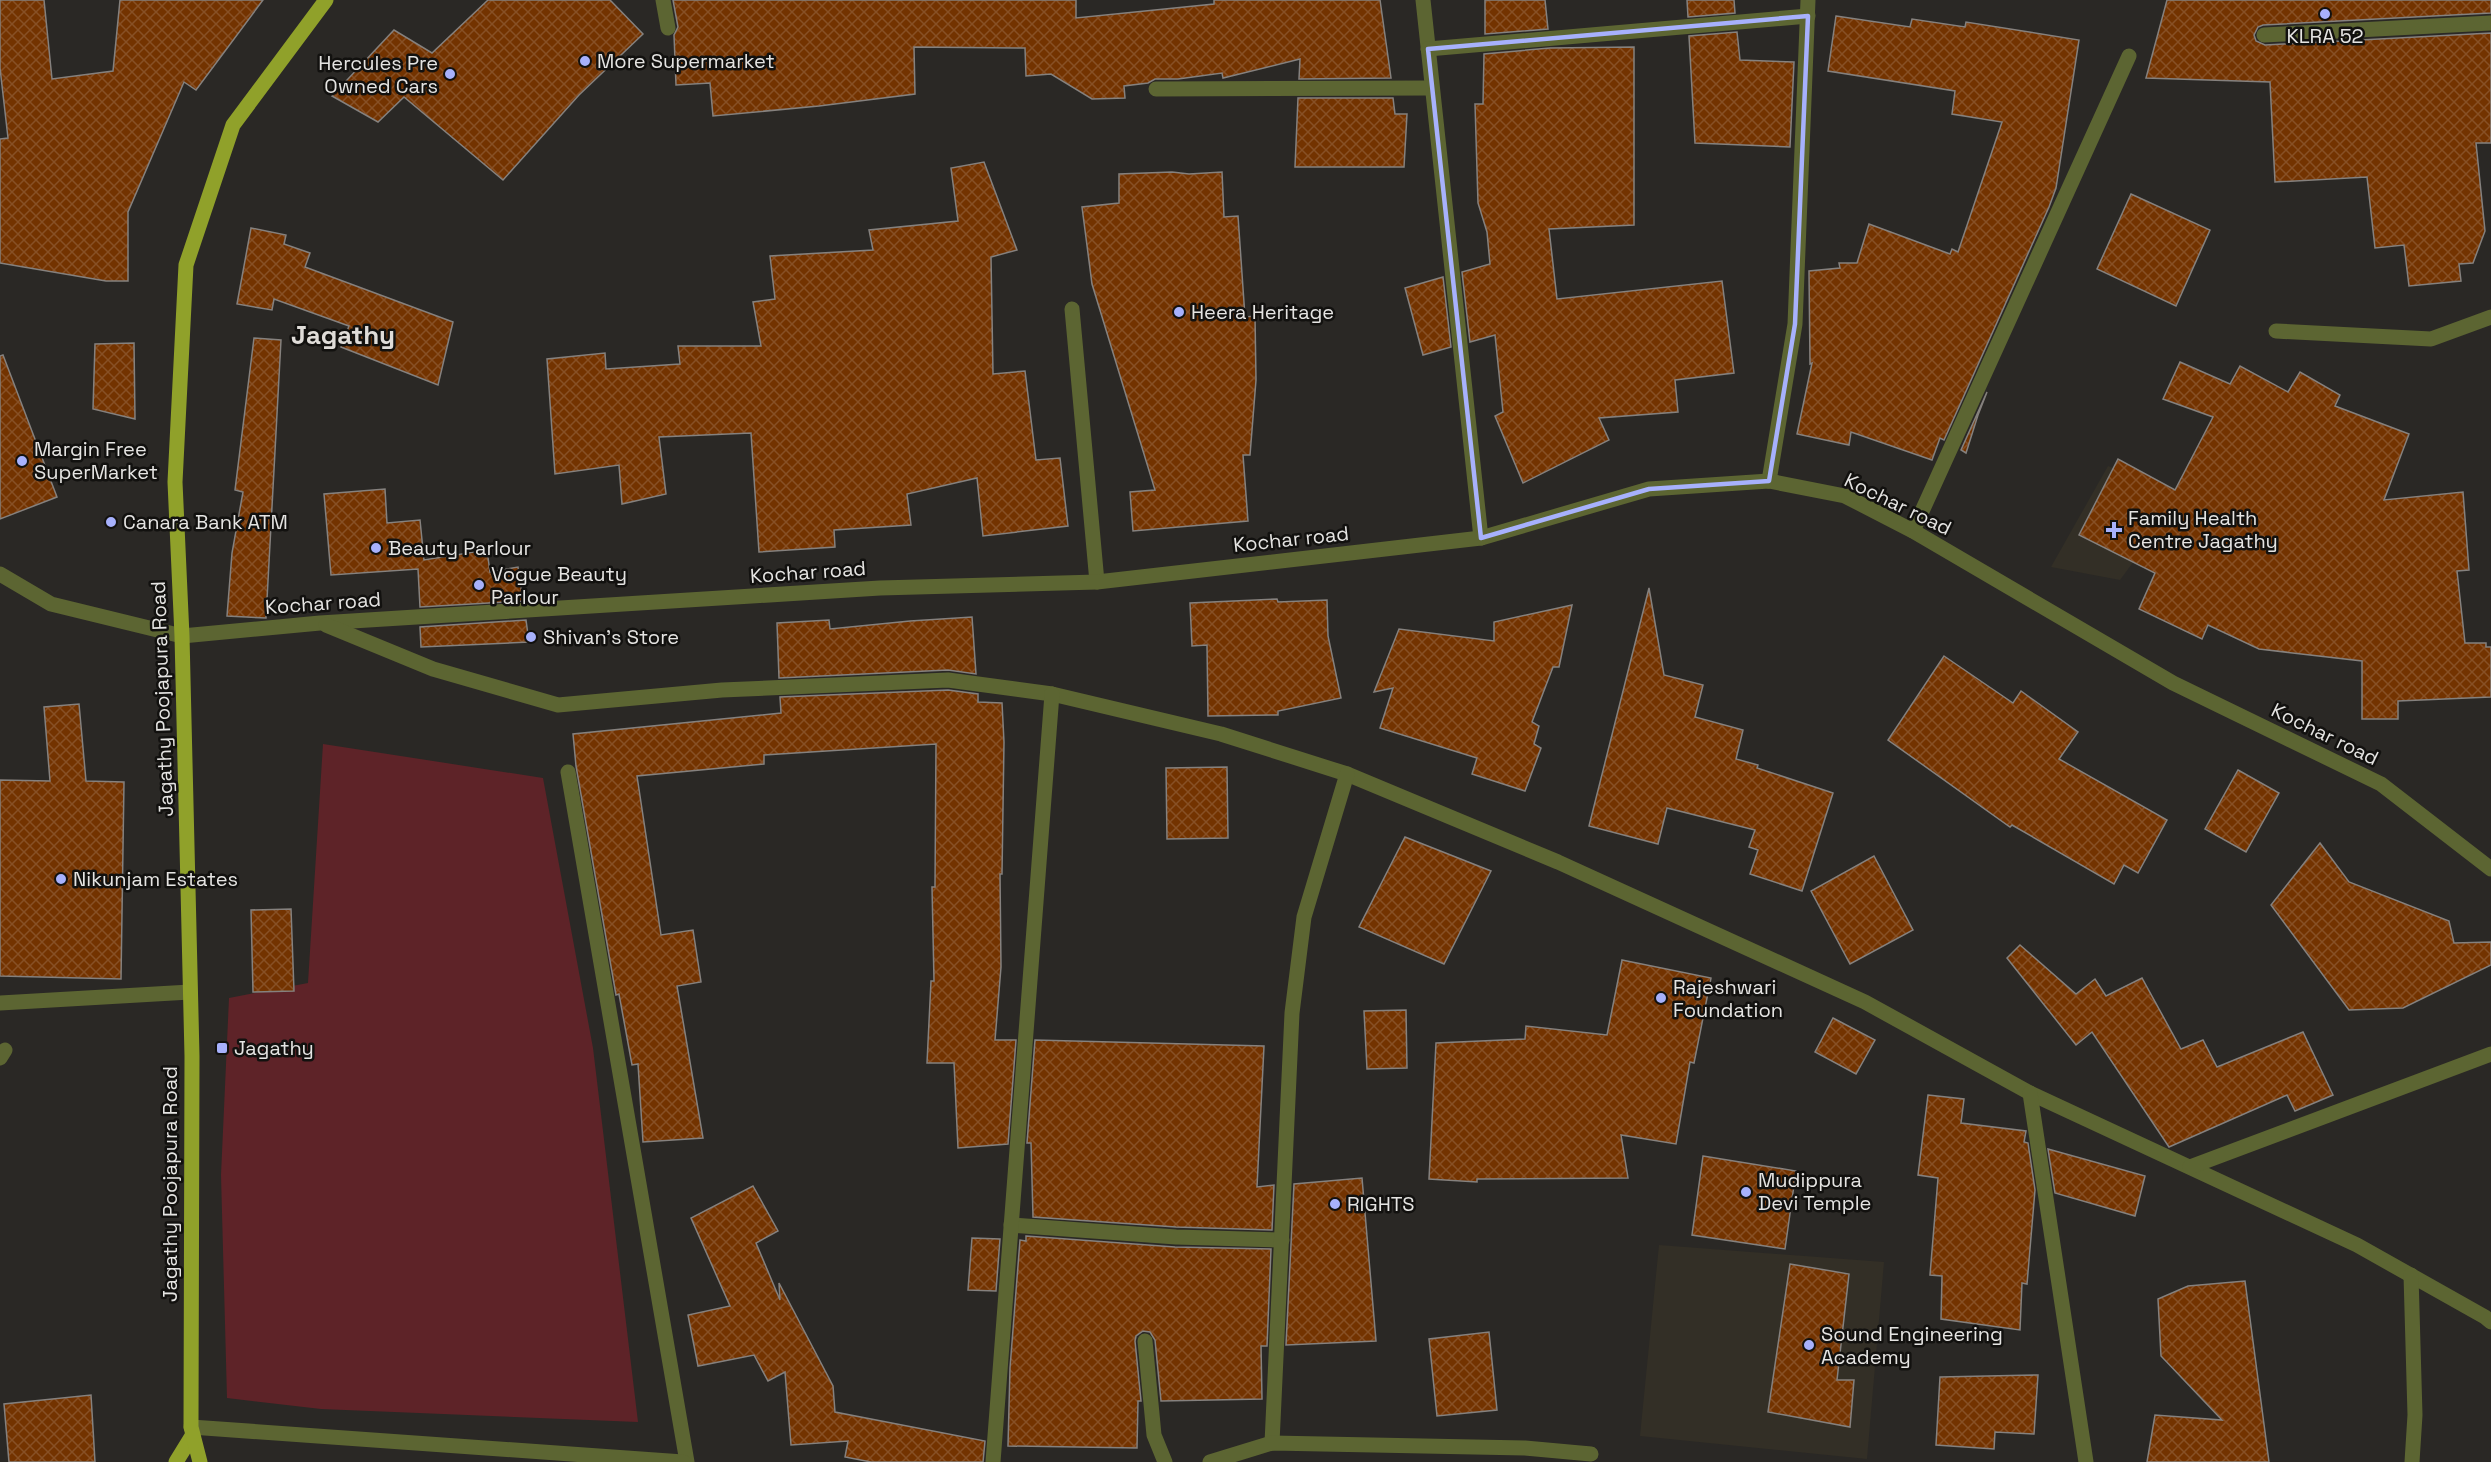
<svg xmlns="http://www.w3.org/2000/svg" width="2491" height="1462" font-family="'Space Grotesk',sans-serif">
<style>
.built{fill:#332f26}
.green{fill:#5e2328}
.building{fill:url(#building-cross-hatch);stroke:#85817e;stroke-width:1.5}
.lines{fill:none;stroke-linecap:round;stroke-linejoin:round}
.minor{stroke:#5c6532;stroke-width:15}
.major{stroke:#90a12a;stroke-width:15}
.marked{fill:none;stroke:#a7b1fc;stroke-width:4.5;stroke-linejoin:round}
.poi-dot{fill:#a7b1fc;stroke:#12110f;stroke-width:2}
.labels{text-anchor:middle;stroke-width:5;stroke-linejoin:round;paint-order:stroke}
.poi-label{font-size:20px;fill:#e5e4e2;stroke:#12110f;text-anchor:start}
.street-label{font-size:20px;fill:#e5e4e2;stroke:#12110f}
.district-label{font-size:26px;font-weight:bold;fill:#dfdcd8;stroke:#12110f}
</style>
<defs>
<pattern id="building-cross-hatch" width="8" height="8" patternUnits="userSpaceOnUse" patternTransform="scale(1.5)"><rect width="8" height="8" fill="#733300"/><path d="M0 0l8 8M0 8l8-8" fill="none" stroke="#875025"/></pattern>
</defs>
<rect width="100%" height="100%" fill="#2a2825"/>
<g class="built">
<path d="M2108,466l76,27 -64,87 -69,-13z"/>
<path d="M1659,1245l225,17 -17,197 -227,-23z"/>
</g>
<path class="green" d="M323,744l220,34 50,270 45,374 -317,-13 -94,-11 -6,-223 8,-177 79,-15z"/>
<g class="building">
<path d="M0,0h44l8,79 61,-8 7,-71h143l-67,90 -12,-8 -56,130v69h-22l-106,-18v-124l8,-1 -8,-70z"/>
<path d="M488,0h122l33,34 -64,61 -76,85 -99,-83 -26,25 -46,-26 62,-66 38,23z"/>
<path d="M673,0h403v18l138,-14v-4h166l11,78 -92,1 1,-20 -77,19 -1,-5 -44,6h-23l-7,4 -24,3 1,12 -33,1 -41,-25 -25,2 -1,-28 -111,-1 1,47 -96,12 -106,10 -3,-33 -34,2 -2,-50 4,-8z"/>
<path d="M1485,0h60l3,29 -63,5z"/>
<path d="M1687,0h47l1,13 -47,4z"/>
<path d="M2167,0h324v13l-228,12 -5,2 -4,8 2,6 9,4 226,-12v110h-15l9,88 -12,32 -14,1 2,17 -52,5 -5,-41 -29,3 -8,-71 -92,5 -5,-100 -124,-4z"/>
<path d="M1836,16l74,11 2,-8 53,8 1,-5 113,18 -23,148 -7,19 -105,233 -4,-2 -8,22 -81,-28 -2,13 -52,-11 15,-71 -2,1 -1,-93 31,-3 -1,-5h18l12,-39 81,30 2,-5 6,3 44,-130 -50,-8 3,-23 -127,-20z"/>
<path d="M1737,32l3,28 54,2 -4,85 -95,-4 -6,-107z"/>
<path d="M1634,47v178l-85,4 8,70 165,-18 12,92 -59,7 3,32 -79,6 10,22 -86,43 -28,-67 8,-4 -8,-77 -25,7 -8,-70 28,-8 -3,-32 -9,-29 -3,-99h8l1,-50 66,-6z"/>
<path d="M1298,98h95l2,16h12l-3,53h-109z"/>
<path d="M984,162l33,88 -26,7 2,117 32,-3 11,89 24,-2 8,68 -85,10 -6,-58 -70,16 4,31 -77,5 1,17 -76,5 -8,-119 -92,4 7,57 -44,10 -3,-39 -64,9 -8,-115 58,-6 1,16 74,-5 -2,-18h83l-8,-44 22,-3 -5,-43 103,-6 -4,-20 89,-9 -7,-53z"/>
<path d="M1172,172l17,2 33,-2 2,45 14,-1 7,101 10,-1 1,64 -6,75h-7l5,66 -115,10 -3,-39 25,-2 -63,-206 -10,-77 37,-4v-29z"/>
<path d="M2131,194l79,36 -34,76 -79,-37z"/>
<path d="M251,228l35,7 -2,9 26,9 -5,14 148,55 -15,63 -97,-38 8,-21 -75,-27 -2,11 -35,-6z"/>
<path d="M1443,277l8,70 -28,8 -18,-67z"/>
<path d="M254,338l27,2 -15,278 -39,-2 5,-63 11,-61 -8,-2z"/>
<path d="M134,343l1,76 -42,-10 2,-65z"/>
<path d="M3,355l54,142 -57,22v-163z"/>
<path d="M2180,362l50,22 10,-18 48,26 12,-20 40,23 -5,11 74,28 -25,66 79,-8 6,78 -12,1 8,72h21v4h5v50l-93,4v18h-36v-58l-103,-12 -51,-24 -6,14 -63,-30 16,-36 -76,-38 39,-76 57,31 38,-73 -50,-18z"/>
<path d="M1987,392l-9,23 -12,38 -5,-3z"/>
<path d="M385,489l2,34 33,-3 4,40 63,-10 3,22 28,-5 5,34 -103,6 -2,-38 -87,6 -7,-81z"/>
<path d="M1649,588l15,87 39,10 -8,32 48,13 -7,29 22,6 -1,3 76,25 -31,98 -52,-17 8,-24 -9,-3 6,-17 -88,-22 -9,36 -69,-18z"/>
<path d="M1277,599l1,3 49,-2 1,36 13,62 -63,13v4l-70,1 -1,-71 -15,1 -2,-43z"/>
<path d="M1572,605l-13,62h-6l-21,55 7,4 -5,18 7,4 -16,43 -53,-17 5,-16 -97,-30 13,-40 -19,4 25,-63 95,12v-19z"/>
<path d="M972,617l4,57 -28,-4 -169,8 -2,-55 52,-3 1,9 80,-8z"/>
<path d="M526,620l3,22 -108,5 -1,-20z"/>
<path d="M1944,656l69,47 8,-12 57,41 -19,27 108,61 -29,53 -14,-8 -10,19 -102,-59 -2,2 -122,-87z"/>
<path d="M948,690l30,4v8l24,1 2,39 -2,132h-2l1,93 -6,73h21l-8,104 -50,4 -4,-85h-27l4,-82h3l-2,-94h3l1,-143 -172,11v9l-127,12 24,159 32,-5 8,52 -24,4 26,152 -60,4 -5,-78 -6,1 -13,-71 -3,1 -40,-229 -3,-32 208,-21 -1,-16z"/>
<path d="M79,704l7,77 38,1 -3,197 -121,-3v-196l50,1 -6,-74z"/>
<path d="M1227,767l1,71 -61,1 -1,-71z"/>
<path d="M2238,770l41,23 -33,59 -41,-23z"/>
<path d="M1405,837l86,34 -47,93 -85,-37z"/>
<path d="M2320,843l29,39 100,39 5,22 37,-1v23l-88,43 -54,2 -78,-105z"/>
<path d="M1874,856l39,74 -63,34 -39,-73z"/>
<path d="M291,909l3,82 -41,1 -2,-82z"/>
<path d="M2020,945l56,49 19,-15 11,17 36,-18 39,71 22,-9 14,27 86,-35 30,63 -38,16 -8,-16 -118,52 -77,-115 -16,13 -69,-87z"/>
<path d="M1622,960l89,18 -17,85 -4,-1 -14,82 -55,-9 7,43 -151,1v3l-48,-3 7,-136 89,-4 1,-13 81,9z"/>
<path d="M1406,1010l1,58 -40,1 -3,-58z"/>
<path d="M1833,1018l42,22 -19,34 -41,-22z"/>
<path d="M1035,1040l229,6 -7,141 17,-2 -2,45 -96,-3 -143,-10 -2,-74h-4z"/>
<path d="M1928,1095l36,4 -3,24 65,8 -2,11 4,1 7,47 -8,94 -5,-1 -2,47 -79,-11 1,-43 -12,-1 8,-97 -20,-3z"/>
<path d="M2048,1149l97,27 -10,40 -80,-23z"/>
<path d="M1703,1156l93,15 -11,78 -93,-14z"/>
<path d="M1362,1178l14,163 -90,4 8,-161z"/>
<path d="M753,1186l25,45 -22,12 24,57 -1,-17 54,103 2,26 150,29 -2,21h-112l-26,-5 3,-16 -57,4 -6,-73 -17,9 -14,-26 -56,11 -10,-51 42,-9 -39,-88z"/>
<path d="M1026,1236l149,11 96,2 -4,97h-6l1,53 -101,2 -6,-61 -5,-8 -7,-1 -7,5 -1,5 6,60h-3l-1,47 -129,-2 2,-78 10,-128 6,1z"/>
<path d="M972,1238l28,1 -4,52 -28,-1z"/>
<path d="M1790,1264l59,10 -12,106h17l-4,47 -82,-15z"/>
<path d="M2245,1281l24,181h-122l8,-47 67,5 -61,-64 -3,-57 30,-13z"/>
<path d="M1489,1332l8,78 -60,6 -8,-77z"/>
<path d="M2038,1375l-4,59 -39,-2 -1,17 -58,-4 4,-68z"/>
<path d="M91,1395l4,67h-86l-5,-58z"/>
</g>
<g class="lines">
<g class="minor">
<path d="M663,0l5,28"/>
<path d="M1423,0l58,538"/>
<path d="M2264,35l227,-12"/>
<path d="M1428,49l380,-33"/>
<path d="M1156,89l276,-1"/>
<path d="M1072,309l25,273"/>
<path d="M2276,331l155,8 60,-22"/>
<path d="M1769,481l26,-157 13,-324"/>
<path d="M1913,531l216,-475"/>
<path d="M0,574l51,30 131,32 138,-13 560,-35 217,-6 384,-44 168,-49 120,-8 76,15 68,35 260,152 208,101 110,85"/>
<path d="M326,625l107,44 125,36 164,-15 226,-10 104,14 169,40 126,40 211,88 307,140 165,91 327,152 128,72 6,5"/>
<path d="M568,772l119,690"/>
<path d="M0,1003l190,-11"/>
<path d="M0,1058l5,-8"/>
<path d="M2030,1093l56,369"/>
<path d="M2190,1167l301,-113"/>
<path d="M1011,1225l165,12 106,3"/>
<path d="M2411,1275l4,140 -3,47"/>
<path d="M1145,1341l9,94 11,27"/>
<path d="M191,1427l492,35"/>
<path d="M1272,1443l20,-430 12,-96 43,-143"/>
<path d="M993,1462l59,-768"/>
<path d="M1210,1462l62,-19 253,5 66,6"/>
</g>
<g class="major">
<path d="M176,1462l16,-26"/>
<path d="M200,1462l-9,-35 1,-371 -10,-420 -7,-154 11,-217 47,-140 93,-125"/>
</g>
</g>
<path class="marked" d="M1808,16l-13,308 -26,157 -120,8 -168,49 -53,-489z"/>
<g class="poi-dot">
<circle cx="2325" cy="14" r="6"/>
<circle cx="585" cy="61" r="6"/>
<circle cx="450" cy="74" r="6"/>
<circle cx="1179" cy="312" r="6"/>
<circle cx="22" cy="461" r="6"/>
<circle cx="111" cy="522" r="6"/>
<path d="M2111 521h6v6h6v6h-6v6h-6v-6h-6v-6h6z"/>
<circle cx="376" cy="548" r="6"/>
<circle cx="479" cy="585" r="6"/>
<circle cx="531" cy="637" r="6"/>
<circle cx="61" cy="879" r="6"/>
<circle cx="1661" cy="998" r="6"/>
<rect x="216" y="1042" width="12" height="12" rx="3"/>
<circle cx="1746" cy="1192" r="6"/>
<circle cx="1335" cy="1204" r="6"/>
<circle cx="1809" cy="1345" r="6"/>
</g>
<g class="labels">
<g class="poi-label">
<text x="2325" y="43" text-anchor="middle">KLRA 52</text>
<text x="597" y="68">More Supermarket</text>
<text x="438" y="70" text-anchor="end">Hercules Pre<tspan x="438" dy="23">Owned Cars</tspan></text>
<text x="1191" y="319">Heera Heritage</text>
<text x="34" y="456">Margin Free<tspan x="34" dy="23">SuperMarket</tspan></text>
<text x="2128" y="525">Family Health<tspan x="2128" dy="23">Centre Jagathy</tspan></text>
<text x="123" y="529">Canara Bank ATM</text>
<text x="388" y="555">Beauty Parlour</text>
<text x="491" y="581">Vogue Beauty<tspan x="491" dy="23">Parlour</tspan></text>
<text x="543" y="644">Shivan's Store</text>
<text x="73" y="886">Nikunjam Estates</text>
<text x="1673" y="994">Rajeshwari<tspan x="1673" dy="23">Foundation</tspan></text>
<text x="234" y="1055">Jagathy</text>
<text x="1758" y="1187">Mudippura<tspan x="1758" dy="23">Devi Temple</tspan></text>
<text x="1347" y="1211">RIGHTS</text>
<text x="1821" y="1341">Sound Engineering<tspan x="1821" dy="23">Academy</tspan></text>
</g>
<g class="street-label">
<text transform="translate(1898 504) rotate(26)" y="7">Kochar road</text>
<text transform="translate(1291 539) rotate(-6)" y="7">Kochar road</text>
<text transform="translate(808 572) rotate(-4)" y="7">Kochar road</text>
<text transform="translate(323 603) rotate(-4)" y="7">Kochar road</text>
<text transform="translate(162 699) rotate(-92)" y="7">Jagathy Poojapura Road</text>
<text transform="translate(2325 734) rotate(26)" y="7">Kochar road</text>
<text transform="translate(170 1184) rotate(-90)" y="7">Jagathy Poojapura Road</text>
</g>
<g class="district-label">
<text x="343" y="344">Jagathy</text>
</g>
</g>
</svg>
